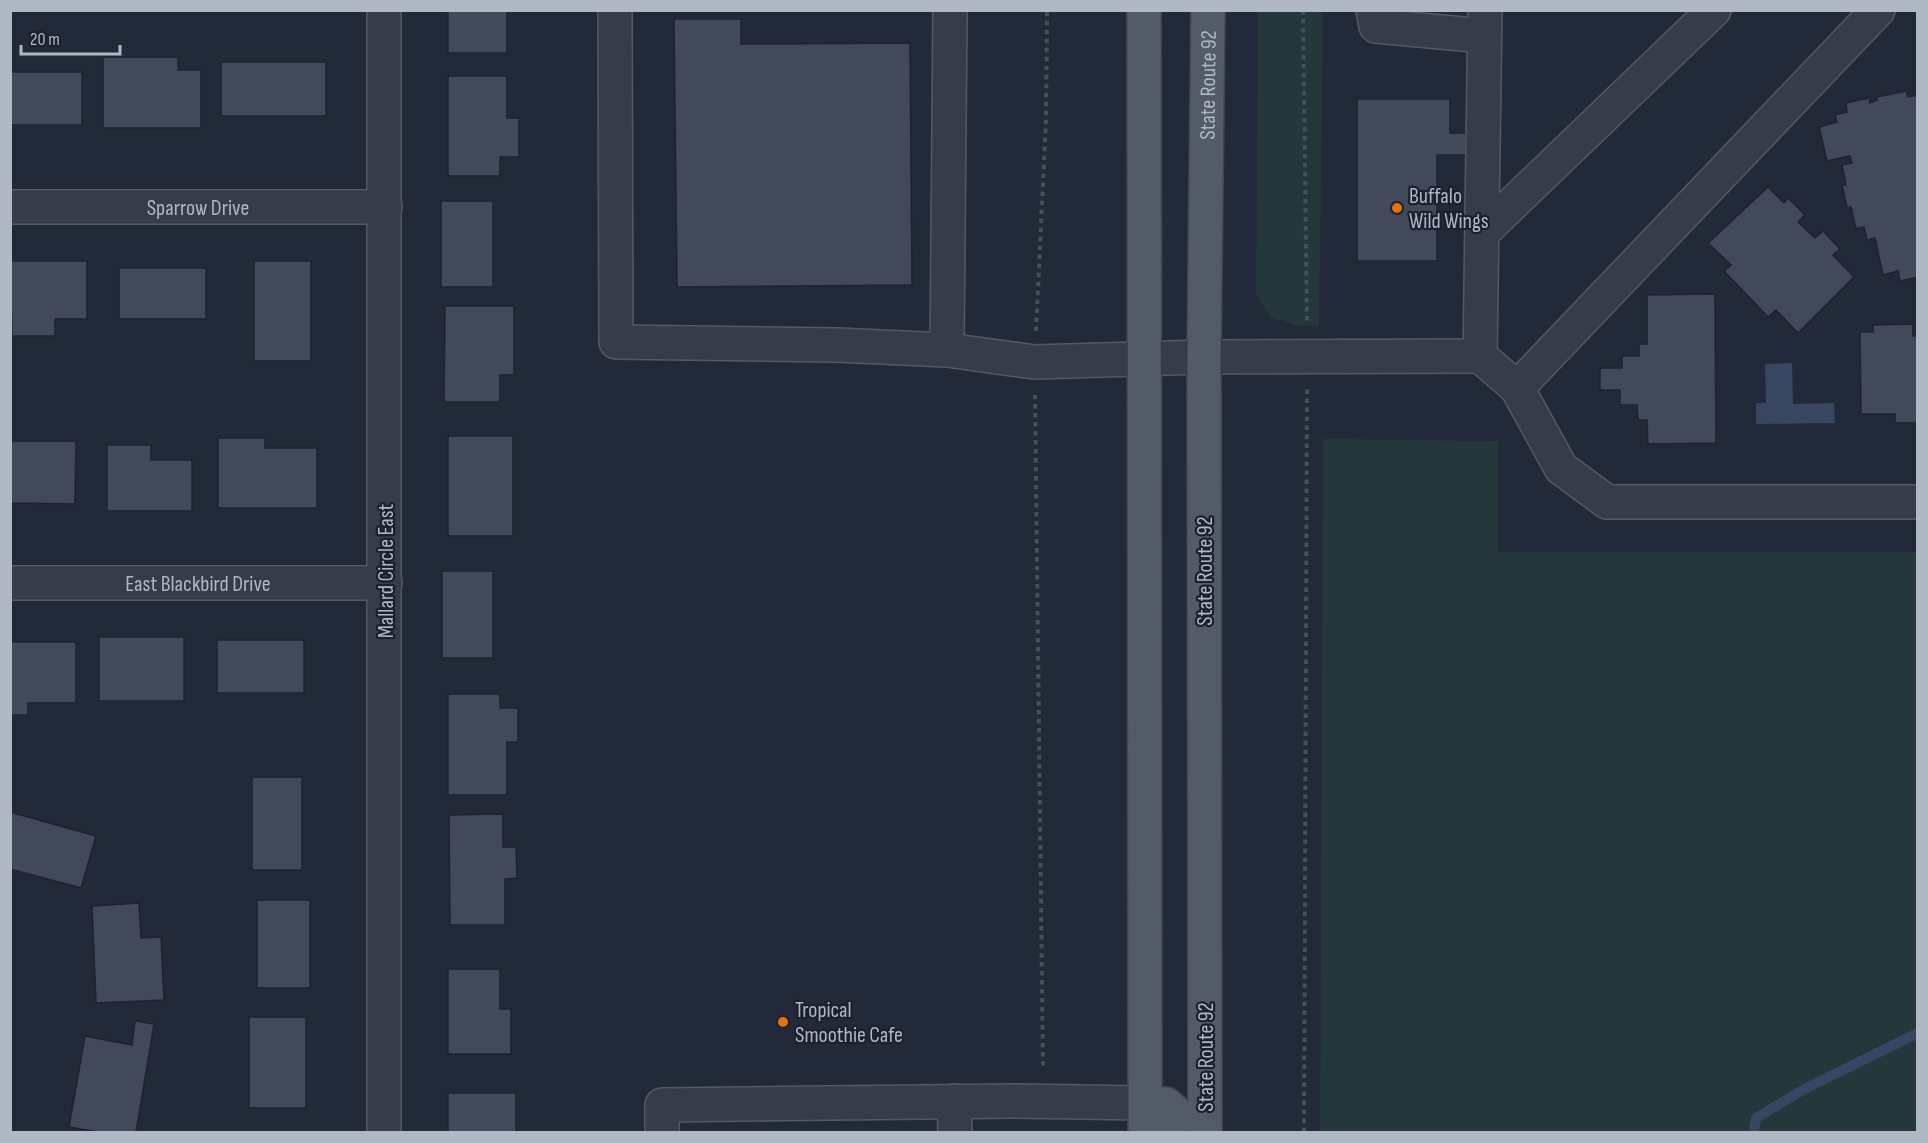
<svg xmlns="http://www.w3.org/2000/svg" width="1928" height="1143" font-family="'Sofia Sans Condensed',sans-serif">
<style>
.green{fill:#25373b}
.water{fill:#384662}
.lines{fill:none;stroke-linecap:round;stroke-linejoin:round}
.stream{stroke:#384662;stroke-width:10}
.building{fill:#41495a;stroke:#1d2330;stroke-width:1.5}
.minor-casing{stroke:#535a67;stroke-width:36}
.major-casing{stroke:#3f4552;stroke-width:36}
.path{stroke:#425357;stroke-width:4;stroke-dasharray:4.5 4.5;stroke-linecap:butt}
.minor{stroke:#363c49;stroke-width:33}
.major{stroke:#535b69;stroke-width:33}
.food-dot{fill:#e8710a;stroke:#1b212e;stroke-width:2}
.labels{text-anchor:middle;stroke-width:4.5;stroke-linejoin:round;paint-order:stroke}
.street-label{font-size:22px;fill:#b0b7c5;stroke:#1b212e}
.poi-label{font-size:22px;fill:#b0b7c5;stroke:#1b212e;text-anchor:start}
</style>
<rect width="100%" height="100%" fill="#222a39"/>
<g class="green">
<path d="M1258,11h65l-4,315 -25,-1 -23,-8 -15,-22z"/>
<path d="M1323,439l175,2v111h419v580h-597z"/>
</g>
<path class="water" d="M1792,363l1,41 41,-1 1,20 -79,1v-21h10l-1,-39z"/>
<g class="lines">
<path class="stream" d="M1754,1132l2,-14 50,-30 112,-55"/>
</g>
<g class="building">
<rect x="448" y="10" width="59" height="43"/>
<path d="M674,19h67v25l169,-1 2,242 -235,2z"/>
<path d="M103,57h75v13h23v58h-98z"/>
<rect x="221" y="62" width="105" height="54"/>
<rect x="10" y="72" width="72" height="53"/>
<path d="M448,76h59v42h12v39h-19v19h-52z"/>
<path d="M1906,91l2,6 10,-2v182l-18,4 -2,-10 -15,4 -8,-37 -8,2 -3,-13 -8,2 -5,-22 -4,1 -5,-23h4l-4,-20 10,-2 -2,-7 -23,5 -8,-34 18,-5 -2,-7 12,-3 -1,-9 23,-5 1,5 7,-3v-3z"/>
<path d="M1357,99h93v34h16v22h-29v106h-80z"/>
<path d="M1768,187l16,16 4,-5 17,17 -7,7 17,16 8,-7 17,18 -7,6 21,22 -56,56 -22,-23 -8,7 -44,-46 7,-6 -23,-22z"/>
<rect x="441" y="201" width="52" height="86"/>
<path d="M10,261h77v58h-32v17h-43z"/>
<rect x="254" y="261" width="57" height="100"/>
<rect x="119" y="268" width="87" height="51"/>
<path d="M1715,294l1,149 -68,1 -1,-24h-9l-1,-15h-17v-15h-20v-22h22v-12h17v-12h8v-49z"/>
<path d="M445,306h69v69h-14v27h-56z"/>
<path d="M1913,324v12h5v87h-23v-9h-34l-1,-82h13v-7z"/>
<rect x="448" y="436" width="65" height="100"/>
<path d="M218,438h47v10h52v60h-99z"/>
<path d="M10,441h66l-1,63 -65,-1z"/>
<path d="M107,445h44v15h41v51h-85z"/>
<rect x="442" y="571" width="51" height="87"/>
<rect x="99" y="637" width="85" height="64"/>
<rect x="217" y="640" width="87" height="53"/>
<path d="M10,642h66v61h-48v12h-18z"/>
<path d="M448,694h52v14h18v34h-11v53h-59z"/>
<rect x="252" y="777" width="50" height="93"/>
<path d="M10,812l86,24 -15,52 -71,-19z"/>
<path d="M503,814v33h13l1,31 -12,1v46h-55l-1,-110z"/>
<rect x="257" y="900" width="53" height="88"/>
<path d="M139,903l2,35 20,-1 3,63 -68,3 -4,-97z"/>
<path d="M448,969h52v40h11v45h-63z"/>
<rect x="249" y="1017" width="57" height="91"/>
<path d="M135,1021l19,3 -18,108h-38l-29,-5 16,-91 47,9z"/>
<rect x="448" y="1093" width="68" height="39"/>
</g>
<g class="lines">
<defs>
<g id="minor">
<path d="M384,10v1122"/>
<path d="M615,10l1,332 221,3 110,5 87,12 170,-5 276,-1"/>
<path d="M1373,10l3,16 108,10"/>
<path d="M1485,10l-5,346 37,32 44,80 46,34h311"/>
<path id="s1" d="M10,207h375"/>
<path d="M1483,232l231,-222"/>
<path d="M947,350l3,-340"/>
<path d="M1517,388l361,-378"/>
<path id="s2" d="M10,583h375"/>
<path d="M954,1101l1,31"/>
<path d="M662,1132v-27l352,-4 131,2"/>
</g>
<g id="major">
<path d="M1144,10l1,1122"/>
<path d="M1145,1103l21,1 9,8 2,20"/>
<path id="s3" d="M1205,1132l-1,-775 4,-347"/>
</g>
</defs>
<use href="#minor" class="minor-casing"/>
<use href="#major" class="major-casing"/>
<g class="path">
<path d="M1303,10l4,315"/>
<path d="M1036,331l10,-211 1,-110"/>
<path d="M1035,395l8,674"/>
<path d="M1304,1132l3,-743"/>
</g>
<use href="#minor" class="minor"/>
<use href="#major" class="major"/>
</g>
<g class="food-dot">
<circle cx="1397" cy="208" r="6"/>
<circle cx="783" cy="1022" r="6"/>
</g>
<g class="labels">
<g class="street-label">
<text dy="8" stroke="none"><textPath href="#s3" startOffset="1047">State Route 92</textPath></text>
<text dy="8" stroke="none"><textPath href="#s1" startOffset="188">Sparrow Drive</textPath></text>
<text transform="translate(385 571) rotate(-90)" y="8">Mallard Circle East</text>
<text transform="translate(1204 571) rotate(-90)" y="8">State Route 92</text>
<text dy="8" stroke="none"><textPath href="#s2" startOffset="188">East Blackbird Drive</textPath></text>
<text transform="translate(1205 1057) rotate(-90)" y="8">State Route 92</text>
</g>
<g class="poi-label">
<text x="1409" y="203">Buffalo<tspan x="1409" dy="25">Wild Wings</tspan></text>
<text x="795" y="1017">Tropical<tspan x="795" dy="25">Smoothie Cafe</tspan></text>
</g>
</g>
<rect width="1928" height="1143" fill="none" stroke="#b0b7c5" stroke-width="24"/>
<path d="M21 45v9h99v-9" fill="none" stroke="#b0b7c5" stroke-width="3"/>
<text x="30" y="45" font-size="18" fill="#b0b7c5" stroke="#1b212e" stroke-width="4.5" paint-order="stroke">20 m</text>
</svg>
